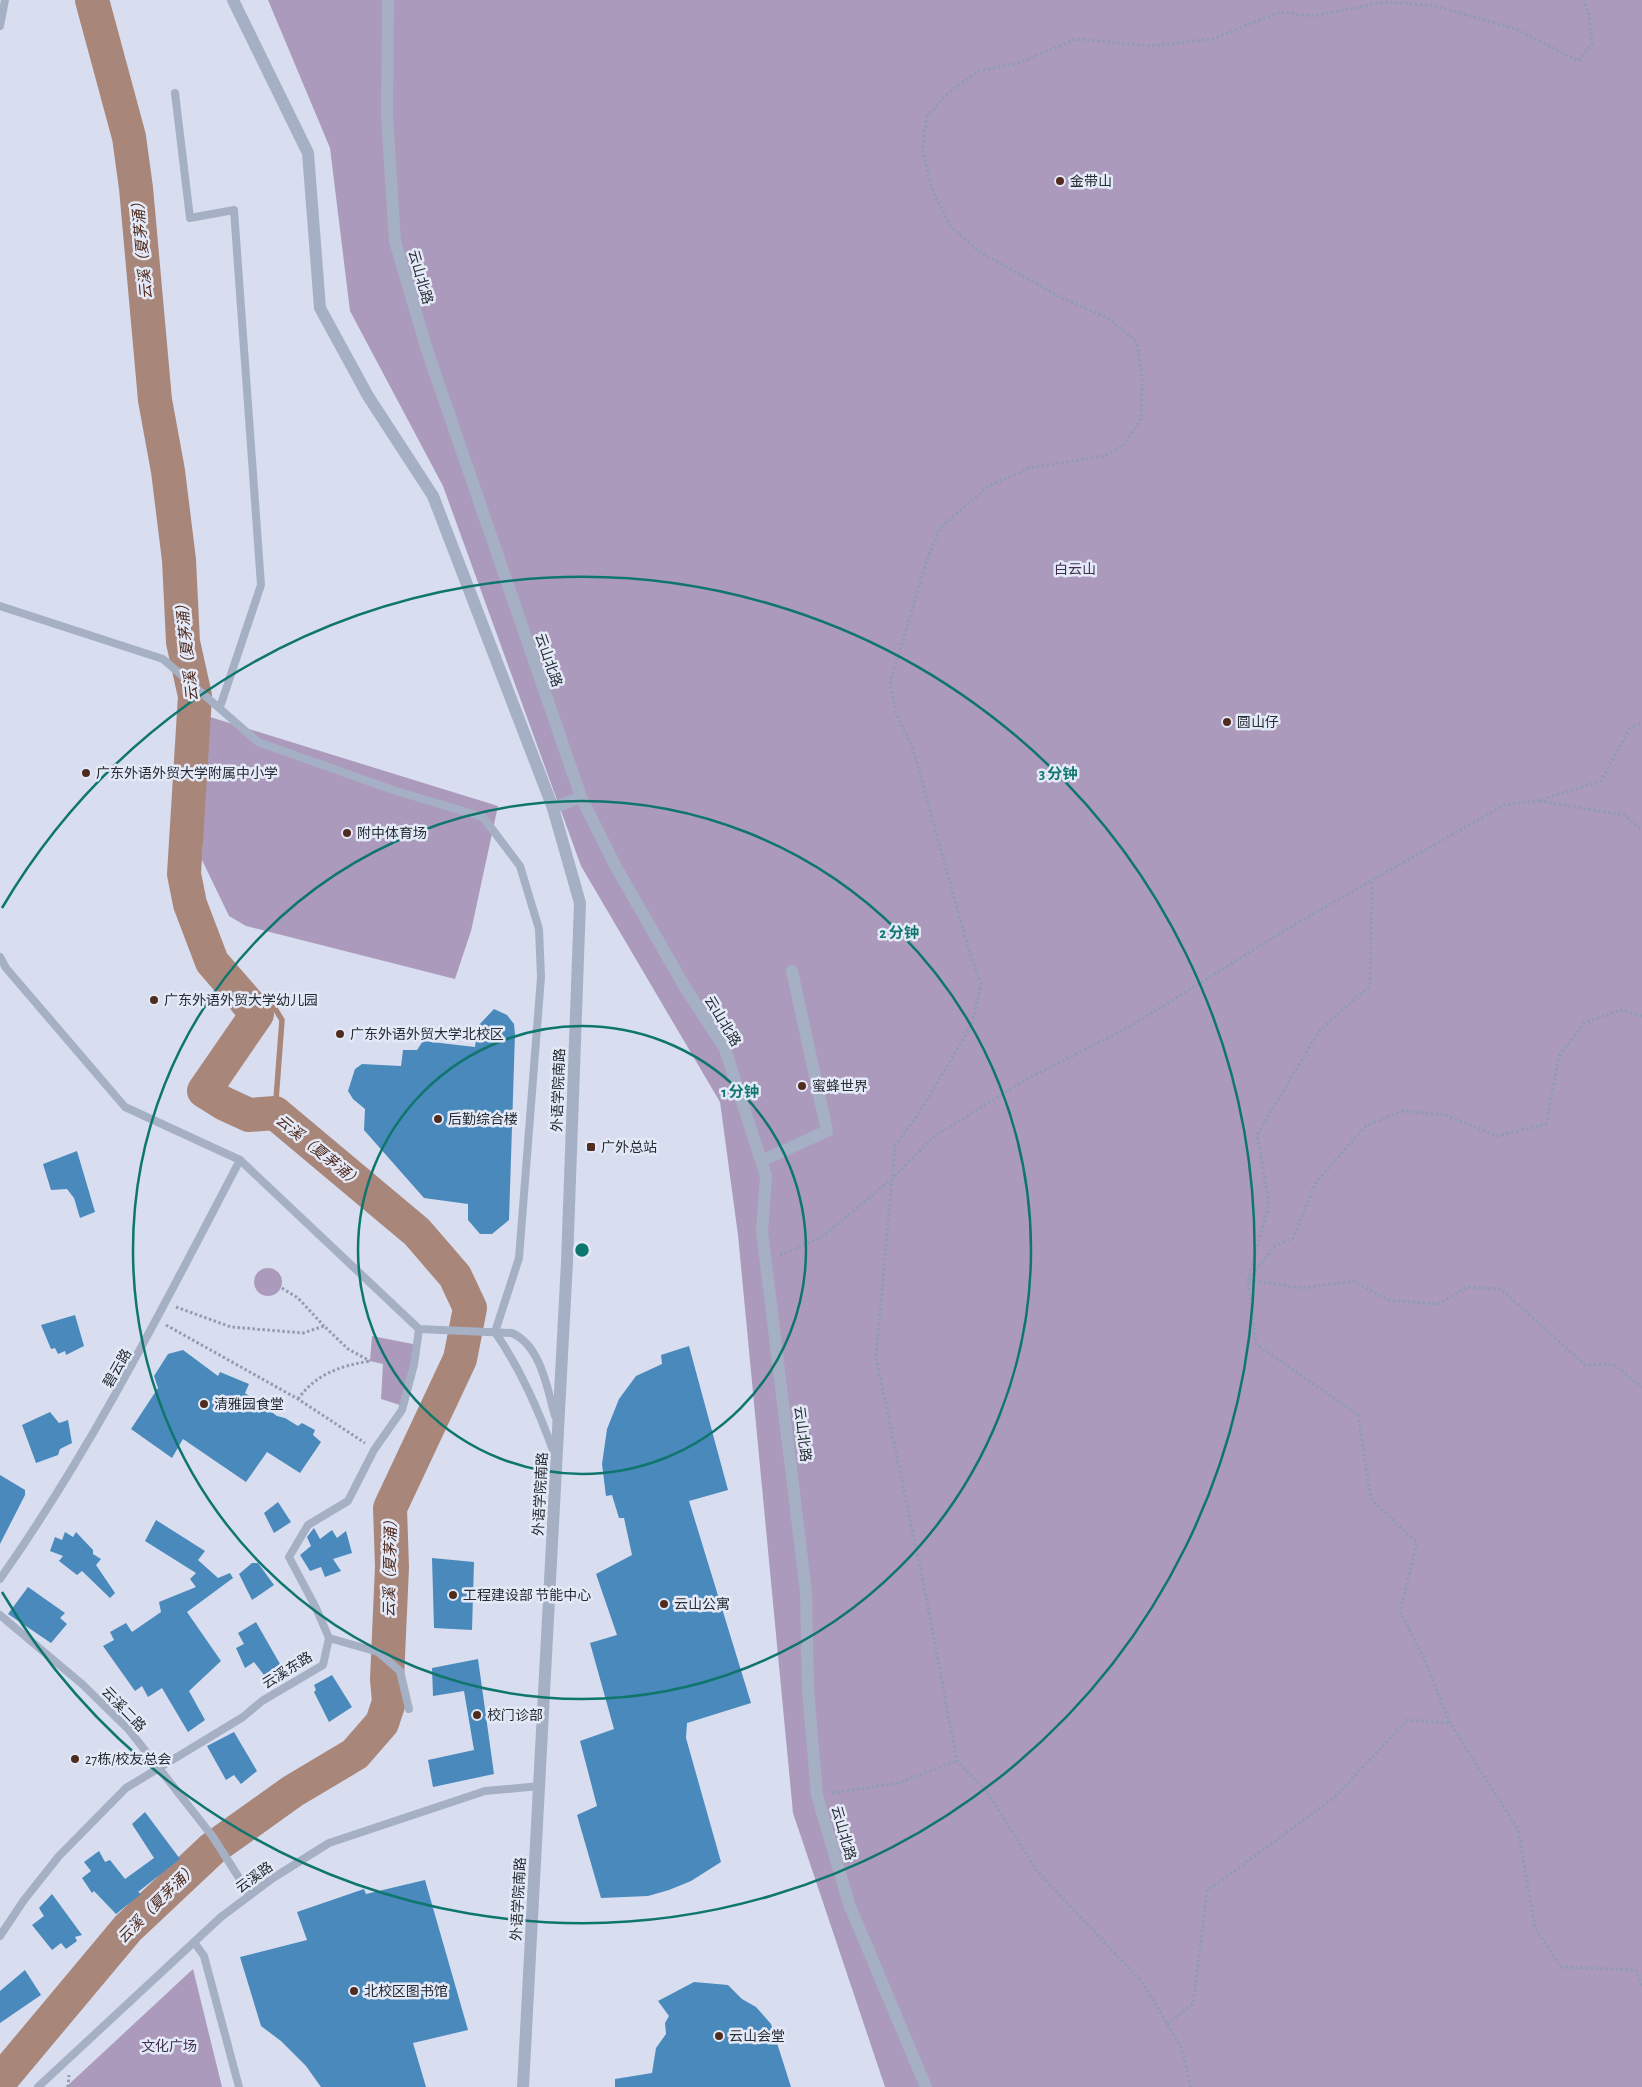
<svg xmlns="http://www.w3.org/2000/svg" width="1642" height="2087" font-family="'Alegreya Sans','Noto Sans SC',sans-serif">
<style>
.green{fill:#ac9abc}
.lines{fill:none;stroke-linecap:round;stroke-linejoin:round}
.stream{stroke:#a9867a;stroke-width:5.5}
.river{stroke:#a9867a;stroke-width:34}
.building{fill:#4989bc}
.path{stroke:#909cb1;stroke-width:3;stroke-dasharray:2.5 2.5;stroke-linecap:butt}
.service{stroke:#a6b0c5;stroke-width:8}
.pedestrian{stroke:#a6b0c5;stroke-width:12}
.minor{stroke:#a6b0c5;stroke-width:12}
.ring{fill:none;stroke:#0f766e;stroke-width:2.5}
.poi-dot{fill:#502c1f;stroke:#e4e9f7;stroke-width:2}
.labels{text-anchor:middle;stroke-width:5;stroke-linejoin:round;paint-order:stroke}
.poi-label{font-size:14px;fill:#262c32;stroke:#e4e9f7;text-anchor:start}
.street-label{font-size:14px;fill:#262c32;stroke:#e4e9f7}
.park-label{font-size:14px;fill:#3f2c4e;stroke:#e4e9f7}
.water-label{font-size:15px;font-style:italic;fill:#502c1f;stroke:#e4e9f7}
.centre{fill:#0f766e;stroke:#e4e9f7;stroke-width:2.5}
.ring-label{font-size:15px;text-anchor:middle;font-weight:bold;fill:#0f766e;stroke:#e4e9f7;stroke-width:5;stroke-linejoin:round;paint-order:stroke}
</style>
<rect width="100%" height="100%" fill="#d8deef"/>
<g class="green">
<path d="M268,0h1374v2087h-757l-92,-274 -55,-578 -18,-133 -139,-236 -138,-380 -93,-175 -20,-163z"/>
<path d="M207,716l291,90 -27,125 -16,48 -209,-53 -17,-10 -27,-56z"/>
<circle cx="268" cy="1282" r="14"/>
<path d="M372,1336l46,9 -15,61 -22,-7 2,-35 -13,-3z"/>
<path d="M193,1969l29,118h-156z"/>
</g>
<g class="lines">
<path class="stream" d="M257,1014l14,-12 11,18 -7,93"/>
<path class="river" d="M0,2081l128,-153 85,-80 80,-57 62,-37 27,-31 7,-21 -2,-23 5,-112 -2,-59 70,-149 10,-51 -15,-32 -38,-44 -142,-119 -26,2 -26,-12 -19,-12 53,-77 -45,-52 -22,-58 -6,-30 11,-178 -12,-54 -4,-82 -11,-89 -13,-71 -19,-212 -7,-51 -37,-137"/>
</g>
<g class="building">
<path d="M494,1009l13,6 7,9 1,10 -6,186 -17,14h-12l-12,-14v-16l-44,-6 -60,-68 1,-21 -12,-10 -5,-8 7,-22 7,-5 39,2 2,-16h14l6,-9 52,6 3,-21z"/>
<path d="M77,1151l18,61 -15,6 -6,-20 -7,-9 -16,1 -8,-26z"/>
<path d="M75,1315l9,31 -18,9 -1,-4 -7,3 -3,-6 -4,1 -10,-24z"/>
<path d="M689,1346l39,144 -39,11 62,202 -64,20 -1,15 35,124 -30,19 -22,9 -21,6 -47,2 -24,-83 20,-9 -17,-65 34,-12 -24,-86 27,-8 -21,-61 36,-19 -8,-37h-5l-7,-23 -6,1 -4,-32 5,-35 12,-30 17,-23 26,-12 -1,-9z"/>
<path d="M183,1350l35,26 2,-4 29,12 -4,9 32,23 8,2 13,8 4,-3 13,7 -2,5 8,7 -21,31 -33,-21 -21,30 -63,-43 -11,19 -41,-29 27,-41 -4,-12 14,-22z"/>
<path d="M50,1412l9,11 9,-3 4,23 -12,6 -2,6 -22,8 -14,-38z"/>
<path d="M0,1475l25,15v5l-25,49z"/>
<path d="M278,1502l13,20 -17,11 -10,-20z"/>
<path d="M156,1520l49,31 -7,9 20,18 12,-5 3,5 -46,34 34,49 -32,30 16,29 -17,12 -26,-44 -14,9 -6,-11 -7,5 -32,-45 11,-6 -4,-8 16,-9 6,9 29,-20 -2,-10 37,-15 -6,-8 6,-6 -51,-32z"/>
<path d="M314,1528l6,11 12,-9 5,8 9,-7 6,22 -19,6 8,12 -16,6 -4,-10 -11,4 -10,-16 11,-9 -4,-9z"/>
<path d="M65,1532l8,5 3,-5 17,18v4l8,5 -5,6 19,28 -5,5 -28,-27 -5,4 -18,-14 4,-5 -13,-5 5,-14 7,3z"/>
<path d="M432,1558l42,4 -2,68 -38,-2z"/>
<path d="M252,1563h6l16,22 -22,15 -13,-26z"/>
<path d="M28,1587l37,26 -5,5 7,6 -16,19 -43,-29z"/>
<path d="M256,1622l24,42 -16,11 -10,-13 -9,6 -9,-20 8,-4 -6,-11z"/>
<path d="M478,1659l16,115 -61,13 -5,-27 46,-10 -10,-59 -31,5 -1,-28z"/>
<path d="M332,1675l20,32 -23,15 -15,-30 2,-2 -2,-5z"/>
<path d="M234,1732l23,39 -16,13 -7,-9 -8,5 -19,-34z"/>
<path d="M145,1812l35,47 -42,33 3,2 -25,20 -22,-23 -2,2 -10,-15 9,-7 -7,-9 15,-11 6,11 5,-2 15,19 29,-21 -22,-34z"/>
<path d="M425,1880l43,150 -55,13 13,44h-105l-15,-21 -25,-25 -20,-15 -21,-69 67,-17 -10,-28 67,-23 2,5z"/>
<path d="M52,1894l30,41 -7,2 2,4 -11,8 -5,-6 -9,7 -20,-25 12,-9 -5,-8z"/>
<path d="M25,1970l16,25 -41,28v-32z"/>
<path d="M694,1982l34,3 14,14 14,8 15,17 20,63h-176v-8l37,-6 4,-25 10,-14 -1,-11 4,-7 -11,-15z"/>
</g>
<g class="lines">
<g class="path">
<path d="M1539,801l85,14 18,15"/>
<path d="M1372,882l-2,104 -51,45 -62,104 12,69 -21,76 8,64 102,71 13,84 46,44 -17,68 23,45 27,67 68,106 17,99 26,39 75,3 6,16"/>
<path d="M1642,1016l-21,-6 -37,13 -25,33 -13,68 -49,12 -52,-21 -43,-4 -36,15 -50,56 -23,56 -18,8 -27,34 54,8 52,-7 34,19 50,4 29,-17 34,2 84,76 28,-1 29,23"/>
<path d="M780,1255l42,-18 72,-60 39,-40 94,-58 102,-52 163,-101 212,-121 33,-4 64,-20 29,-53 12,-5"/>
<path d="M282,1288l16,10 26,28"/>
<path d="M176,1307l55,20 72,6 21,-7 24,23 22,12"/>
<path d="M166,1325l132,74 67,44"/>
<path d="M298,1399c18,-25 42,-33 72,-38"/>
<path d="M832,1793l66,-10 59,-22"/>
<path d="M1167,2024l26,-20 14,-113 129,-95 71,-76 43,3"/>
<path d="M68,2087l1,-12"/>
<path d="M1191,2087l-9,-38 -40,-67 -105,-111 -50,-79 -30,-31 -33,-175 -48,-229 19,-211 24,-33 52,-87 10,-41 -14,-41 -54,-195 -17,-36 -6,-30 37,-123 13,-32 49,-42 40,-18 75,-12 19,-10 18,-27 1,-41 -5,-36 -29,-24 -48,-21 -80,-45 -29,-25 -18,-35 -11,-43 5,-33 22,-24 30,-21 40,-8 57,-24 76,7 60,-7 68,-27 32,4 75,-14 48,4 81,23 62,32 14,-17 -3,-29 -5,-15"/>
</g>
<g class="service">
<path d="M0,26l5,-26"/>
<path d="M175,93l15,125 44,-8 27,375 -41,122"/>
<path d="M0,606l163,53 95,83 135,48 90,27 37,49 19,63 2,48 -22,281 -24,74"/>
<path d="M0,957l6,11 119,139 115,53 179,169 93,4c29,13 35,55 43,83"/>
<path d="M495,1332c26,38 43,77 59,121"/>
<path d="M0,1579c93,-132 165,-276 240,-419"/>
<path d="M0,1615l82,69 47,46 84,107 37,58"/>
<path d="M329,1638l49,14 22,19 9,38"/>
<path d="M0,1936l24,-36 35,-44 67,-68 117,-71 19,-16 61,-36 6,-27 -13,-30 -27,-51 19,-32 40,-24 26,-51 28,-40 12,-45 5,-36"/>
<path d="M194,1942l10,14 35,131"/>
<path d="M38,2087l183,-170 52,-39 56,-35 156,-52 55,-5"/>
</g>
<path class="pedestrian" d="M761,1161l66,-30 -35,-160"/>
<g class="minor">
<path d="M233,0l75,153 12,155 48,88 65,100 120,312 27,95 -13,359 -44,825"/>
<path d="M388,0l-1,115 8,126 32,109 154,447 35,70 70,122 39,60 41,127 -4,55 44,361 2,98 9,105 32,109 77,183"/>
<path d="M553,808l28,-11"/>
</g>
</g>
<g class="ring">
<circle cx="582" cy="1250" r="224"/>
<circle cx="582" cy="1250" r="449"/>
<path d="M2 908A673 673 0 1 1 2 1592"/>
</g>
<g class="poi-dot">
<circle cx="1060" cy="181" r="5"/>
<circle cx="1227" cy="722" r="5"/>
<circle cx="86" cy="773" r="5"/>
<circle cx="347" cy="833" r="5"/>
<circle cx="154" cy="1000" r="5"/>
<circle cx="340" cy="1034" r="5"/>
<circle cx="802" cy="1086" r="5"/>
<circle cx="438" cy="1119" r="5"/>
<rect x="586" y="1142" width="10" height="10" rx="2.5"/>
<circle cx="204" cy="1404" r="5"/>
<circle cx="453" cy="1595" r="5"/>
<circle cx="664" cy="1604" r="5"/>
<circle cx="477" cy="1715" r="5"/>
<circle cx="75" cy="1759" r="5"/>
<circle cx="354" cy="1991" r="5"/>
<circle cx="719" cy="2036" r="5"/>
</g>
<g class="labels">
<g class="poi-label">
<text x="1070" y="186">金带山</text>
<text x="1237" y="727">圆山仔</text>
<text x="96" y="778">广东外语外贸大学附属中小学</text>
<text x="357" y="838">附中体育场</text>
<text x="164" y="1005">广东外语外贸大学幼儿园</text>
<text x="350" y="1039">广东外语外贸大学北校区</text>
<text x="812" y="1091">蜜蜂世界</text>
<text x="448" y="1124">后勤综合楼</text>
<text x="601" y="1152">广外总站</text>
<text x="214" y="1409">清雅园食堂</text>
<text x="463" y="1600">工程建设部 节能中心</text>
<text x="674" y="1609">云山公寓</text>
<text x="487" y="1720">校门诊部</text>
<text x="85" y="1764">27栋/校友总会</text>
<text x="364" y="1996">北校区图书馆</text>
<text x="729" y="2041">云山会堂</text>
</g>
<g class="street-label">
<text transform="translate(421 277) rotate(74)" y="5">云山北路</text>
<text transform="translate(549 660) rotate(71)" y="5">云山北路</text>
<text transform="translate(723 1021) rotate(59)" y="5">云山北路</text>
<text transform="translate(558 1090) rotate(-88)" y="5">外语学院南路</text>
<text transform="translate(117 1368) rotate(-60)" y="5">碧云路</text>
<text transform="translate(803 1434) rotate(83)" y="5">云山北路</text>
<text transform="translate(540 1494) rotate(-87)" y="5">外语学院南路</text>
<text transform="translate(287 1670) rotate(-32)" y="5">云溪东路</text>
<text transform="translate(124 1709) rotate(46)" y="5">云溪二路</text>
<text transform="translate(844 1833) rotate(74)" y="5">云山北路</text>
<text transform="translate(254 1877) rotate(-36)" y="5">云溪路</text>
<text transform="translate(518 1899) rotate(-87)" y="5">外语学院南路</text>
</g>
<g class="park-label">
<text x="1075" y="574">白云山</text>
<text x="169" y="2051">文化广场</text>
</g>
<g class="water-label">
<text transform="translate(142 247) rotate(-95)" y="5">云溪（夏茅涌）</text>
<text transform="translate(187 649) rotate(-96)" y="5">云溪（夏茅涌）</text>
<text transform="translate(319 1151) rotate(39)" y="5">云溪（夏茅涌）</text>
<text transform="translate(390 1565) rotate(-89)" y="5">云溪（夏茅涌）</text>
<text transform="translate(157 1903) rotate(-45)" y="5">云溪（夏茅涌）</text>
</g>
</g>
<circle cx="582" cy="1250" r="8" class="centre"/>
<g class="ring-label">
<text x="1058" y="779">3 分钟</text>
<text x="899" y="938">2 分钟</text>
<text x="740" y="1097">1 分钟</text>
</g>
</svg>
